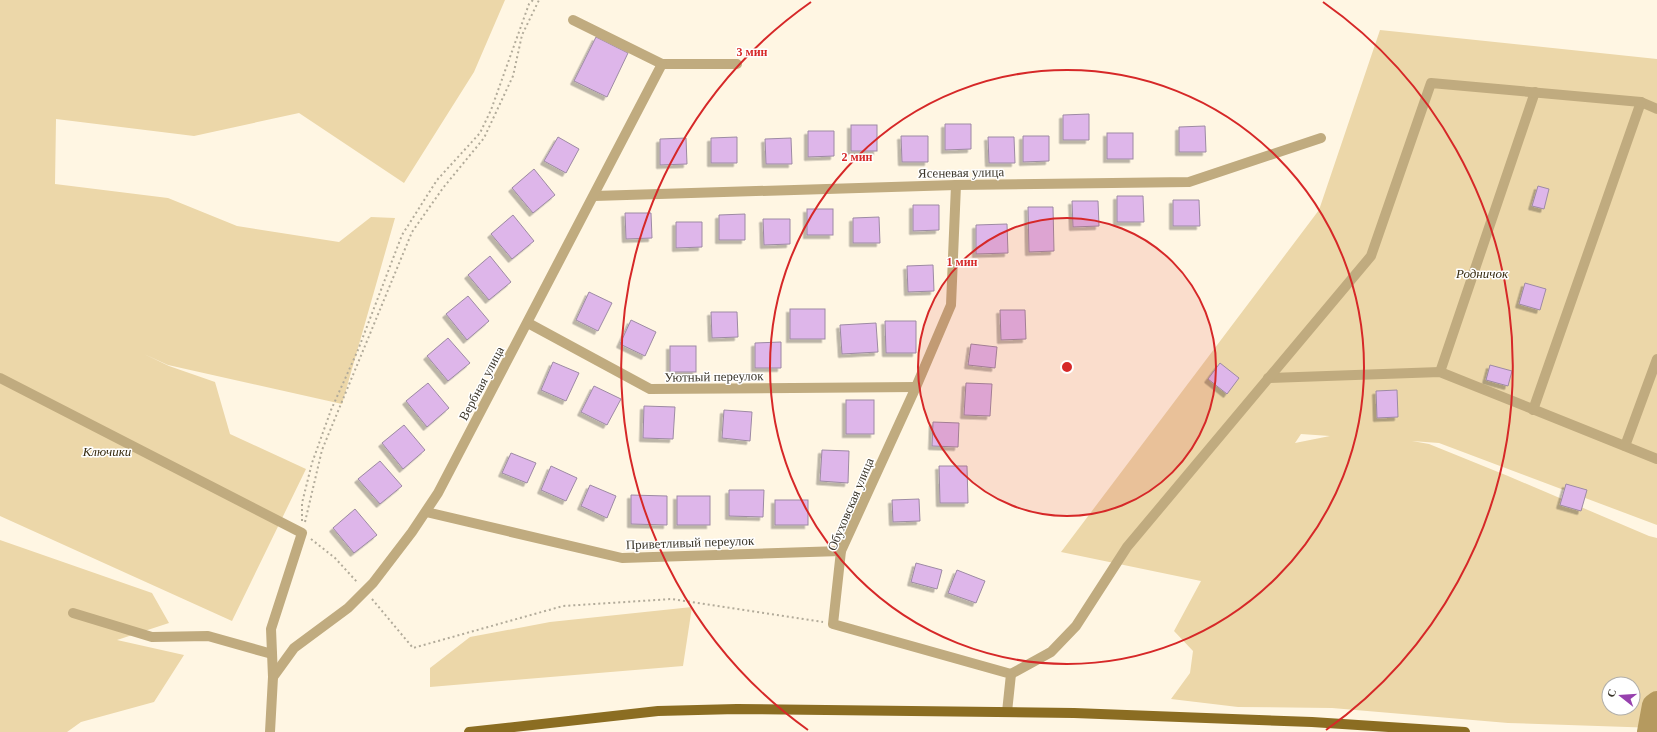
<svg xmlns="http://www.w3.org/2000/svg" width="1657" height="732" font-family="Georgia,serif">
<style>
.green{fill:#ecd7a9;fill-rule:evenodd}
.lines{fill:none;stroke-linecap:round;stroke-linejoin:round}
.river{stroke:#b59a5f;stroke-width:22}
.building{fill:#deb6ea;stroke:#9d8aa3;filter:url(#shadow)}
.path{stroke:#b2ab9a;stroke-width:2;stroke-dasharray:2 3;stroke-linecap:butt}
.minor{stroke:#c0ab7f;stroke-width:10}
.major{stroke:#8b6d22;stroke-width:10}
.ring{fill:none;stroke:#d62828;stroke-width:2}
.labels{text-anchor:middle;stroke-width:3;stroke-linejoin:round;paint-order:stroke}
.street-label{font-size:13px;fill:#3b362a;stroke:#fff}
.park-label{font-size:13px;font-style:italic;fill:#382c10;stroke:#fff}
.centre{fill:#d62828;stroke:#fff;stroke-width:2}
.ring-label{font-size:12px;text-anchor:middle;font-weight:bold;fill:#d62828;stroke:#fff;stroke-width:3;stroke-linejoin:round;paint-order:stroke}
</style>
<defs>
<filter id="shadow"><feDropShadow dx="-3.5" dy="3.5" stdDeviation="0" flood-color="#0004"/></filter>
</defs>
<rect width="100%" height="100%" fill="#fff6e3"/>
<g class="green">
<path d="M0,0h505l-31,72 -70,111 -105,-70 -105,23 -138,-17 -1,65 113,14 69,28 102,16 32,-25 24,1 -53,186 -174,-39 -24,-11 25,12 46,16 15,52 76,35 -74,152 -232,-105z"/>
<path d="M1380,30l277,29v466l-218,-82 -27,-2 17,3 79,32 141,60 8,2v190l-149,-5 -176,-15 -94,-1 -67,-8 19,-26 3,-22 -19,-20 27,-50 -140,-29 258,-342zM1301,434l29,2 -35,7zM1609,684h24v24h-24z"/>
<path d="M0,540l152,53 17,30 -52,17 67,15 -30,47 -73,20 -14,10h-67z"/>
<path d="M692,607l-9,59 -253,21v-19l40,-31 80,-15z"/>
</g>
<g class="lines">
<path class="river" d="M1648,732l5,-27 4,-3"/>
</g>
<g class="building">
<path d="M596,37l32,16 -21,44 -33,-16z"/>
<path d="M1089,114v26h-26v-25z"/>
<path d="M945,124h26v25l-26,1z"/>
<rect x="851" y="125" width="26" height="26"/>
<path d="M1205,126l1,26h-27v-25z"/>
<path d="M808,131h26v25l-26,1z"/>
<rect x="1107" y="133" width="26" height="26"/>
<path d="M901,136h27v26h-26z"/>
<path d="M1023,136h26v25l-26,1z"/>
<path d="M558,137l21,12 -13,24 -22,-12z"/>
<path d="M737,137v26h-26v-25z"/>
<path d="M988,137h26l1,26h-26z"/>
<path d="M686,138l1,26 -27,1v-26z"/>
<path d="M791,138l1,26h-26l-1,-25z"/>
<path d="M534,169l21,26 -22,18 -21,-25z"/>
<path d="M1538,186l11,3 -5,20 -12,-3z"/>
<path d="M1117,196h26l1,26h-27z"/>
<path d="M1173,200h26l1,26h-27z"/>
<path d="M1072,201h26l1,25 -26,1z"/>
<path d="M913,205h26v25l-26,1z"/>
<path d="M1028,207h25l1,44 -25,1z"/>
<rect x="807" y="209" width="26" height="26"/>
<path d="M625,213h26l1,25 -26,1z"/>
<path d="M745,214v26h-26v-25z"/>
<path d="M513,215l21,26 -22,18 -21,-25z"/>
<path d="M879,217l1,26h-27v-25z"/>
<path d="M763,219h27v25l-26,1z"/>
<path d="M676,222h26v25l-26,1z"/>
<path d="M1007,224l1,29 -32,1v-29z"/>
<path d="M490,256l21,26 -22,18 -21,-25z"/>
<path d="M933,265l1,26 -26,1 -1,-26z"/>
<path d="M1525,283l21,6 -6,21 -21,-6z"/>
<path d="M589,292l23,11 -14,28 -22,-11z"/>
<path d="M468,296l21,25 -22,19 -21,-26z"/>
<rect x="790" y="309" width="35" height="30"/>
<path d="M1000,310h25l1,29 -25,1z"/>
<path d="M711,312h26l1,25 -26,1z"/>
<path d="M631,320l25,12 -11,24 -25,-12z"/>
<path d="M885,321h31v32h-30z"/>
<path d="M876,323l2,29 -36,2 -2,-29z"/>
<path d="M448,338l22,25 -22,18 -21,-25z"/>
<path d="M781,342v26h-26v-25z"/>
<path d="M971,344l26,3 -2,21 -27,-3z"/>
<rect x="670" y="346" width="26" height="26"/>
<path d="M553,362l26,11 -13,28 -25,-11z"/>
<path d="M1220,363l19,15 -12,16 -19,-15z"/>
<path d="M1490,365l22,6 -4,15 -22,-6z"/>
<path d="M428,383l21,25 -22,19 -21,-26z"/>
<path d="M966,383l26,1 -2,32 -26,-1z"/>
<path d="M594,386l27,13 -14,26 -26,-13z"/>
<path d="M1397,390l1,27 -21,1 -1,-27z"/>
<rect x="846" y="400" width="28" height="34"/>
<path d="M644,406l31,1 -2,32 -30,-1z"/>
<path d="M724,410l28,2 -2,29 -28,-3z"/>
<path d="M933,422l26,1 -1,24 -26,-1z"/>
<path d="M404,425l21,25 -22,19 -21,-26z"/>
<path d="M822,450l27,1 -1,32 -28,-2z"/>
<path d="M511,453l25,10 -9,20 -25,-10z"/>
<path d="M380,461l22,25 -22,18 -22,-25z"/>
<path d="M551,466l26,12 -11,23 -25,-11z"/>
<path d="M939,466h28l1,37h-28z"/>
<path d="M1566,484l21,6 -6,21 -21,-6z"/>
<path d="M590,485l26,11 -9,22 -26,-12z"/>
<path d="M729,490h35l-1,27 -34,-1z"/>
<path d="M631,495l36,1v29l-36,-1z"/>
<rect x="677" y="496" width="33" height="29"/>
<path d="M919,499l1,22 -27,1 -1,-22z"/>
<rect x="775" y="500" width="33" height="25"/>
<path d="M355,509l22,26 -23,18 -21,-25z"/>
<path d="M916,563l26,7 -5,19 -26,-7z"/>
<path d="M957,570l28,11 -9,22 -28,-10z"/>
</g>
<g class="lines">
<g class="path">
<path d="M302,521v-18l10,-40 19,-53 27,-60 44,-115 35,-55 43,-47 11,-23 38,-106 4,-4"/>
<path d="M305,522l17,-72 90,-218 31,-44 41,-50 29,-62 9,-41 17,-35"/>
<path d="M311,539l24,19 22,24"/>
<path d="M372,599l41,49 150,-42 109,-7 151,23"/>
</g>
<g class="minor">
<path d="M573,20l89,44h75"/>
<path d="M956,185l-5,120 -35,82 -75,164 -8,73 178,50 -4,38"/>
<path d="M594,196l362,-11 233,-3 132,-44"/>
<path d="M528,323l122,66 266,-2"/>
<path d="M1440,372l95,-280"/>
<path d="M0,378l302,155 -31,96 2,48 -3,55"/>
<path d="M1268,378l172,-6 217,87"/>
<path d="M1533,410l108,-308 16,7"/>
<path d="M1625,446l32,-87"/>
<path d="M426,512l196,46 219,-7"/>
<path d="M73,613l79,24 56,-1 64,18"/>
<path d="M1011,674l40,-22 25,-26 51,-79 244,-291 60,-173 210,19"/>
<path d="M273,677l21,-29 54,-40 25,-25 39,-51 26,-39 224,-429"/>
</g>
<path class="major" d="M469,732l189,-21 79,-2 337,4 238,9 153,10"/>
</g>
<circle cx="1067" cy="367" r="149" fill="#d62828" fill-opacity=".12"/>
<g class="ring">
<circle cx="1067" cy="367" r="149"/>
<circle cx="1067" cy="367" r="297"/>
<path d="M808 730A446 446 0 0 1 811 2M1323 2A446 446 0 0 1 1326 730"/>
</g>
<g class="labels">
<g class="street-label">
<text transform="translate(961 172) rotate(-1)" y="5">Ясеневая улица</text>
<text transform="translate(714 376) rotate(-1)" y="5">Уютный переулок</text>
<text transform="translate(481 383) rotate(-62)" y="5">Вербная улица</text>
<text transform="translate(850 504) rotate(-67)" y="5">Обуховская улица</text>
<text transform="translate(690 542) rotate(-2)" y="5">Приветливый переулок</text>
</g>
<g class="park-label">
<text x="1482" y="278">Родничок</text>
<text x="107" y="456">Ключики</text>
</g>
</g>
<circle cx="1067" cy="367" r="6" class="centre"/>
<g class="ring-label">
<text x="752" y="56">3 мин</text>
<text x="857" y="161">2 мин</text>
<text x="962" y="266">1 мин</text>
</g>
<g transform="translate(1621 696) rotate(287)"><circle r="19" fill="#ffffff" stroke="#b1afaa"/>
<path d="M0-3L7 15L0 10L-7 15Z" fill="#9741ae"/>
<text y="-6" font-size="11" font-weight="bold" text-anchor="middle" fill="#3b362a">С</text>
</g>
</svg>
